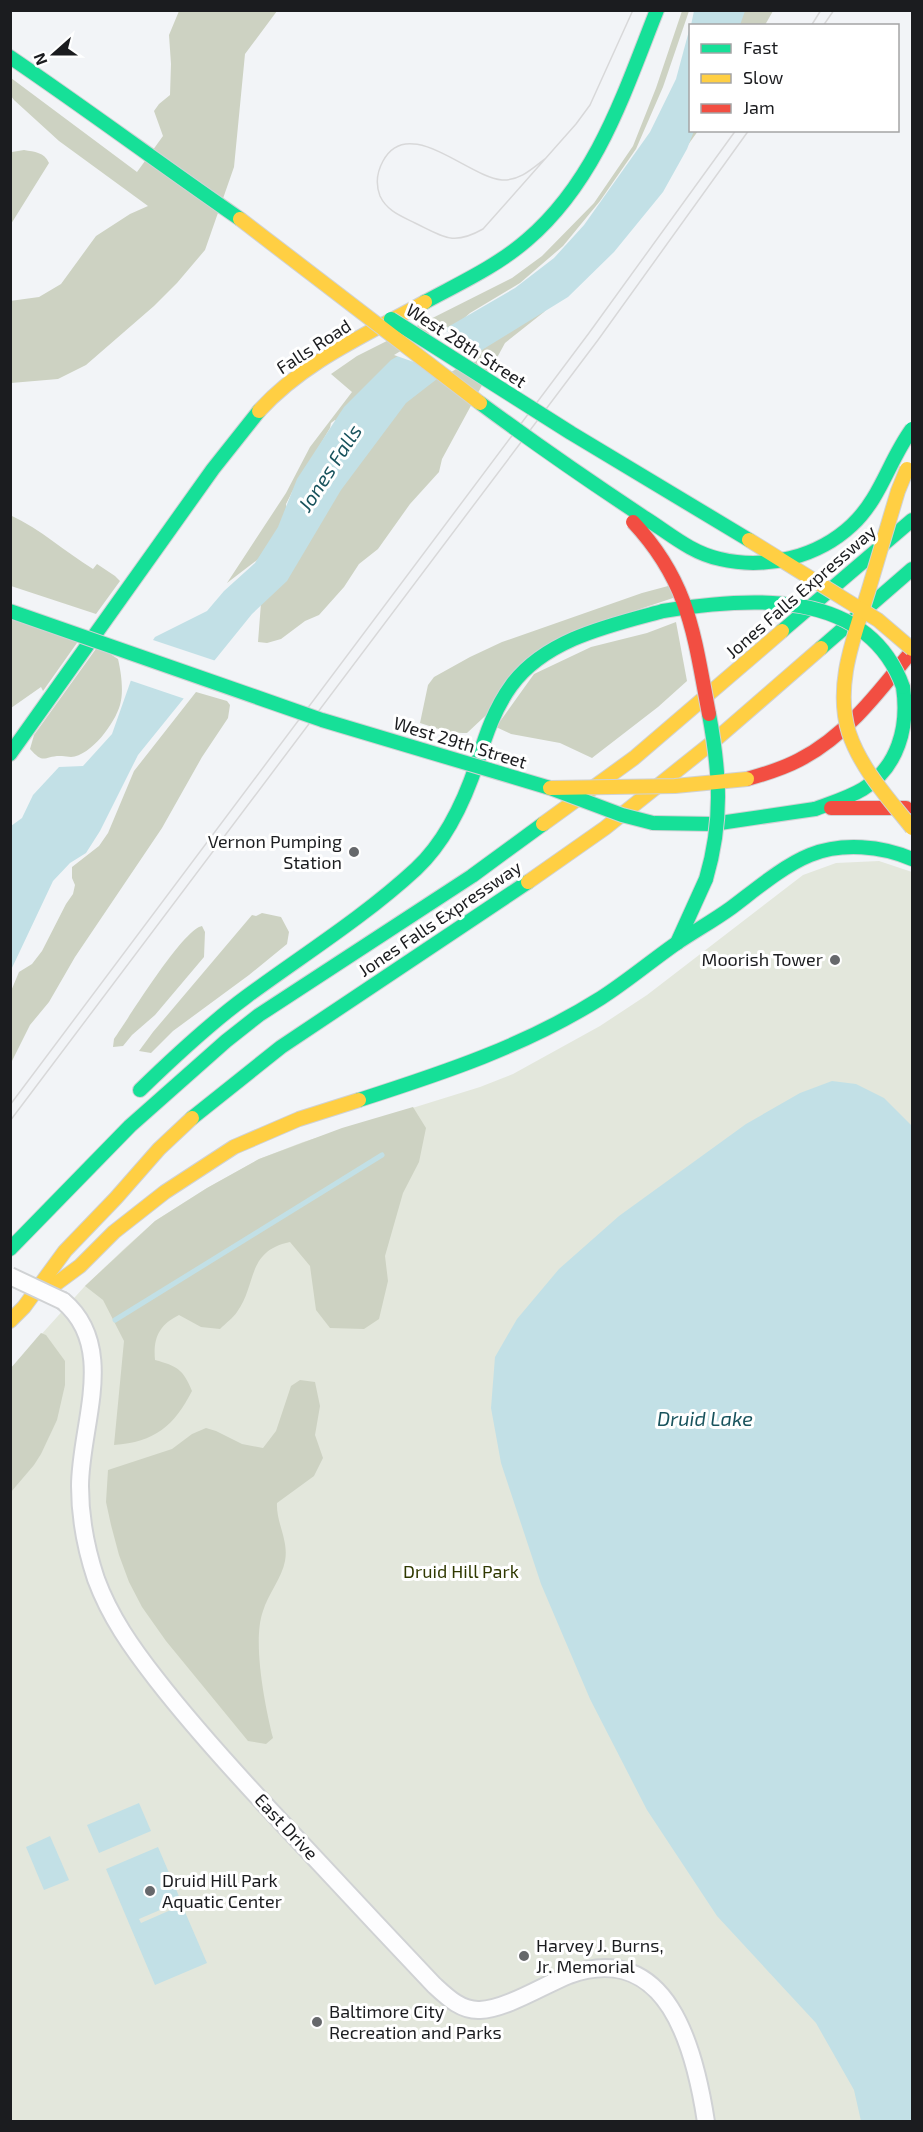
<svg xmlns="http://www.w3.org/2000/svg" width="923" height="2132" font-family="'Exo 2',sans-serif">
<style>
.green{fill:#e3e7dc}
.forest{fill:#cdd2c2}
.water{fill:#c2e0e6}
.pier{fill:#f2f4f7}
.lines{fill:none;stroke-linecap:round;stroke-linejoin:round}
.stream{stroke:#c2e0e6;stroke-width:5}
.street-casing{stroke:#d0d2d4;stroke-width:20}
.fast-casing{stroke:#d0d2d4;stroke-width:16}
.slow-casing{stroke:#d0d2d4;stroke-width:16}
.jam-casing{stroke:#d0d2d4;stroke-width:16}
.street{stroke:#fdfdfe;stroke-width:16}
.fast{stroke:#16e098;stroke-width:14}
.slow{stroke:#ffcf43;stroke-width:14}
.jam{stroke:#f24e42;stroke-width:14}
.tram{stroke:#d8d8d9;stroke-width:1.5}
.street-bridge-casing{stroke:#d0d2d4;stroke-width:20;stroke-linecap:butt}
.fast-bridge-casing{stroke:#d0d2d4;stroke-width:16;stroke-linecap:butt}
.slow-bridge-casing{stroke:#d0d2d4;stroke-width:16;stroke-linecap:butt}
.jam-bridge-casing{stroke:#d0d2d4;stroke-width:16;stroke-linecap:butt}
.street-bridge{stroke:#fdfdfe;stroke-width:16}
.fast-bridge{stroke:#16e098;stroke-width:14}
.slow-bridge{stroke:#ffcf43;stroke-width:14}
.jam-bridge{stroke:#f24e42;stroke-width:14}
.poi-dot{fill:#66686b;stroke:#fff;stroke-width:2}
.labels{text-anchor:middle;stroke-width:6;stroke-linejoin:round;paint-order:stroke}
.street-label{font-size:18px;fill:#1b1c1f;stroke:#fff}
.poi-label{font-size:18px;fill:#1b1c1f;stroke:#fff;text-anchor:start}
.park-label{font-size:18px;fill:#303901;stroke:#fff}
.water-label{font-size:20px;font-style:italic;fill:#19535d;stroke:#fff}
</style>
<rect width="100%" height="100%" fill="#f2f4f7"/>
<path class="green" d="M879,861l33,11v1249h-901v-753l74,-82 40,-38 30,-27 52,-33 52,-29 44,-17 177,-55 33,-13 87,-48 47,-31 156,-120 33,-12z"/>
<g class="forest">
<path d="M179,11h98l-32,43 -11,113 -29,83 -28,33 -23,23 -68,59 -28,14 -47,4 -1,-82 29,-4 22,-13 35,-48 34,-22 18,-8 -89,-65 -45,-41 -3,-4v-18l126,94 26,-36 -9,-25 5,-7 11,-9 1,-31 -2,-29z"/>
<path d="M682,11h7l-26,76 -27,62 -36,52 -37,45 -43,37 -50,30 -125,111 -10,-4 -4,3 -1,5 -38,64 -6,12 1,8 -22,42 -38,29 59,-90 24,-46 42,-55 -21,-18 26,-18 155,-78 30,-22 52,-53 39,-57 23,-58z"/>
<path d="M732,11h41l-8,14 -38,1z"/>
<path d="M691,131h7l-13,18 -141,163 -39,31 -63,116 -3,13 -29,32 -32,45 -19,15 -15,23 -25,28 -14,6 -24,18 -14,4 -9,-1 3,-39 54,-106 114,-119z"/>
<path d="M24,150c11,2 20,2 25,13l-38,61v-68l1,-4z"/>
<path d="M10,515c31,14 55,37 83,54l4,-5 18,12 5,5 -24,33 -85,-28z"/>
<path d="M683,582l5,11 -111,37 -110,103c-17,1 -31,-5 -47,-10l8,-38 6,-8 36,-20 32,-15 140,-49z"/>
<path d="M11,617l68,23 -36,51 -2,-4 -30,21z"/>
<path d="M676,622l11,59 -29,26 -66,51 -32,-15 -49,-9 -15,-7 38,-53 57,-27 56,-14z"/>
<path d="M98,646l20,13c3,13 6,32 2,46 -5,18 -29,51 -49,52 -3,0 -6,-1 -9,-1 -18,-1 -17,10 -32,-7l4,-14z"/>
<path d="M196,692l31,9 3,4 -2,13 -26,39 -40,71 -87,129 -26,45 -19,23 -19,38v-72l8,-19 13,-8 10,-13 24,-47 7,-10 2,-9 -3,-7v-11l27,-21 9,-13 26,-62z"/>
<path d="M262,913l19,4 8,15 -2,12 -38,31 -76,56 -22,22 -12,-2 14,-19 99,-117 4,1z"/>
<path d="M202,926l3,6 -1,25 -49,58 -23,20 -9,11 -10,1 1,-8c14,-20 69,-110 88,-113z"/>
<path d="M413,1107l13,21 -7,34 -16,31 -18,63 3,25 -9,38 -15,10 -34,-1 -14,-18 -6,-44 -20,-24c-44,9 -33,43 -53,70 -4,6 -11,11 -17,17l-19,-2 -22,-12c-20,10 -26,23 -24,45 22,6 28,9 37,31 -18,35 -37,51 -78,54l10,-104 -21,-41 -18,-14 70,-65 52,-33 52,-29 83,-31z"/>
<path d="M41,1333l5,2 19,26v24l-8,35 -16,34 -7,11 -23,27v-124z"/>
<path d="M300,1380l15,2 5,24 -5,29 8,23 -9,18 -37,27c-1,20 12,37 8,58 -3,17 -17,33 -22,50 -11,30 2,95 10,127l-7,6 -18,-3 -82,-100 -24,-34 -13,-25 -10,-27 -8,-30 -5,-23 2,-32 64,-21 20,-15 14,-6 10,3 26,13 21,4 13,-17 15,-45z"/>
</g>
<g class="water">
<path d="M694,11v-1l51,1 -5,14h-49z"/>
<path d="M690,27v103l4,1 -7,18 -24,43 -49,60 -46,45 -122,75 -40,31 -65,87 -54,91 -35,33 -114,141 -38,76 -14,22 -16,10 -17,18 -42,89v-144l11,-8 11,-23 26,-28 24,-1 29,-32 24,-68 19,-29 52,-26 17,-20 31,-28 23,-36 19,-48 47,-72 47,-47 124,-72 39,-30 30,-33 66,-93 26,-53z"/>
<path d="M832,1081l24,3 28,14 28,28v995h-51l-7,-31 -38,-67 -99,-107 -70,-106 -57,-111 -49,-115 -40,-121 -10,-55 4,-51 22,-38 42,-50 60,-53 127,-92 54,-31z"/>
<path d="M139,1803l12,28 -52,22 -12,-28z"/>
<path d="M50,1836l19,44 -25,10 -18,-43z"/>
<path d="M158,1847l23,54 -42,18 2,4 41,-18 25,58 -52,22 -49,-116z"/>
</g>
<g class="pier">
<path d="M440,327l42,26 -34,21 -54,-19z"/>
<path d="M150,639l69,23 -31,38 -59,-20 5,-15z"/>
</g>
<g class="lines">
<path class="stream" d="M115,1320l267,-165"/>
<defs>
<path id="street" d="M63,1301c55,46 17,125 17,185 0,32 6,63 16,93 14,38 36,69 61,101 35,45 73,87 113,130 54,58 109,117 164,175 13,12 27,26 46,25 26,-1 64,-25 89,-35 99,-36 126,75 137,147"/>
<g id="fast">
<path d="M10,57c78,53 153,109 230,162"/>
<path d="M425,302c35,-19 72,-36 102,-62 70,-60 97,-147 130,-230"/>
<path d="M782,631l130,-111"/>
<path d="M821,648l91,-79"/>
<path d="M10,754l203,-285 46,-58"/>
<path d="M815,809c16,-6 33,-11 48,-20 35,-22 46,-62 40,-102"/>
<path d="M653,823l60,1 102,-15"/>
<path d="M677,943l29,-64"/>
<path d="M140,1090c34,-33 68,-65 106,-93 57,-42 118,-80 170,-128 31,-29 49,-69 62,-109 8,-26 17,-52 33,-74 34,-47 100,-61 152,-75"/>
<path d="M359,1100c84,-27 166,-54 242,-102 25,-16 49,-36 73,-53 19,-13 39,-24 57,-37 24,-18 52,-42 79,-53 32,-13 72,-9 102,4"/>
<path d="M192,1118l89,-71 247,-165"/>
<path d="M10,1249l120,-123 96,-85 33,-26 213,-139 71,-52"/>
</g>
<g id="slow">
<path d="M259,411c45,-50 109,-77 166,-109"/>
<path d="M543,824l91,-66 148,-127"/>
<path d="M528,882l77,-54 109,-87 107,-93"/>
<path d="M46,1291l34,-25 34,-34 51,-40 69,-45 65,-28 60,-19"/>
<path d="M10,1321l14,-14 41,-56 51,-53 43,-49 33,-31"/>
</g>
<g id="jam">
<path d="M747,779c18,-5 35,-10 52,-19 47,-24 80,-68 112,-108"/>
<path d="M831,808h75"/>
</g>
</defs>
<use href="#street" class="street-casing"/>
<use href="#fast" class="fast-casing"/>
<use href="#slow" class="slow-casing"/>
<use href="#jam" class="jam-casing"/>
<use href="#street" class="street"/>
<use href="#fast" class="fast"/>
<use href="#slow" class="slow"/>
<use href="#jam" class="jam"/>
<g class="tram">
<path d="M811,26l10,-16"/>
<path d="M823,26l11,-16"/>
<path d="M546,158c-13,10 -26,23 -44,22 -34,-3 -94,-66 -119,-19 -6,11 -8,22 -3,35 7,15 21,20 35,27 29,14 38,23 68,6l93,-105 14,-19 43,-95"/>
<path d="M10,1105l579,-772 147,-203"/>
<path d="M10,1121l588,-781 151,-210"/>
</g>
<defs>
<path id="street-bridge" d="M10,1276l53,25"/>
<g id="fast-bridge">
<path d="M391,319l180,114 178,107"/>
<path d="M480,403c54,40 109,78 165,115 24,15 46,35 75,41 46,11 98,-2 132,-34 29,-27 37,-65 60,-96"/>
<path d="M10,611l312,109 228,68 72,27 31,8"/>
<path d="M663,611c85,-14 204,-24 240,76"/>
<path d="M706,879c17,-58 14,-106 3,-165"/>
</g>
<g id="slow-bridge">
<path d="M240,219l240,184"/>
<path d="M907,469l-9,22c-10,34 -20,67 -30,101 -14,45 -34,94 -19,141 12,36 40,66 63,95"/>
<path d="M749,540l129,80 34,29"/>
<path d="M550,788l125,-2 72,-7"/>
</g>
<path id="jam-bridge" d="M633,522c57,61 61,114 76,192"/>
</defs>
<use href="#street-bridge" class="street-bridge-casing"/>
<use href="#fast-bridge" class="fast-bridge-casing"/>
<use href="#slow-bridge" class="slow-bridge-casing"/>
<use href="#jam-bridge" class="jam-bridge-casing"/>
<use href="#street-bridge" class="street-bridge"/>
<use href="#fast-bridge" class="fast-bridge"/>
<use href="#slow-bridge" class="slow-bridge"/>
<use href="#jam-bridge" class="jam-bridge"/>
</g>
<g class="poi-dot">
<circle cx="354" cy="852" r="6"/>
<circle cx="835" cy="960" r="6"/>
<circle cx="150" cy="1891" r="6"/>
<circle cx="524" cy="1956" r="6"/>
<circle cx="317" cy="2022" r="6"/>
</g>
<g class="labels">
<g class="street-label">
<text transform="translate(466 346) rotate(33)" y="6">West 28th Street</text>
<text transform="translate(314 347) rotate(-33)" y="6">Falls Road</text>
<text transform="translate(801 592) rotate(-41)" y="6">Jones Falls Expressway</text>
<text transform="translate(460 743) rotate(17)" y="6">West 29th Street</text>
<text transform="translate(440 919) rotate(-34)" y="6">Jones Falls Expressway</text>
<text transform="translate(286 1827) rotate(47)" y="6">East Drive</text>
</g>
<g class="poi-label">
<text x="342" y="848" text-anchor="end">Vernon Pumping<tspan x="342" dy="21">Station</tspan></text>
<text x="823" y="966" text-anchor="end">Moorish Tower</text>
<text x="162" y="1887">Druid Hill Park<tspan x="162" dy="21">Aquatic Center</tspan></text>
<text x="536" y="1952">Harvey J. Burns,<tspan x="536" dy="21">Jr. Memorial</tspan></text>
<text x="329" y="2018">Baltimore City<tspan x="329" dy="21">Recreation and Parks</tspan></text>
</g>
<g class="park-label">
<text x="461" y="1578">Druid Hill Park</text>
</g>
<g class="water-label">
<text transform="translate(330 468) rotate(-57)" y="7">Jones Falls</text>
<text x="705" y="1426">Druid Lake</text>
</g>
</g>
<rect width="923" height="2132" fill="none" stroke="#1b1c1f" stroke-width="24"/>
<rect x="689" y="24" width="210" height="108" fill="#ffffff" stroke="#a4a4a5" stroke-width="1.5"/>
<rect x="701" y="44" width="30" height="9" fill="#16e098" stroke="#a4a4a5" stroke-width="1.5"/>
<text x="743" y="54" font-size="18" fill="#1b1c1f">Fast</text>
<rect x="701" y="74" width="30" height="9" fill="#ffcf43" stroke="#a4a4a5" stroke-width="1.5"/>
<text x="743" y="84" font-size="18" fill="#1b1c1f">Slow</text>
<rect x="701" y="104" width="30" height="9" fill="#f24e42" stroke="#a4a4a5" stroke-width="1.5"/>
<text x="743" y="114" font-size="18" fill="#1b1c1f">Jam</text>
<g transform="translate(54 54) rotate(249)" stroke="#ffffff" stroke-width="4.5" paint-order="stroke">
<path d="M0-4.5L10 22L0 15L-10 22Z" fill="#1b1c1f"/>
<text y="-9" font-size="16" font-weight="bold" text-anchor="middle" fill="#1b1c1f">N</text>
</g>
</svg>
